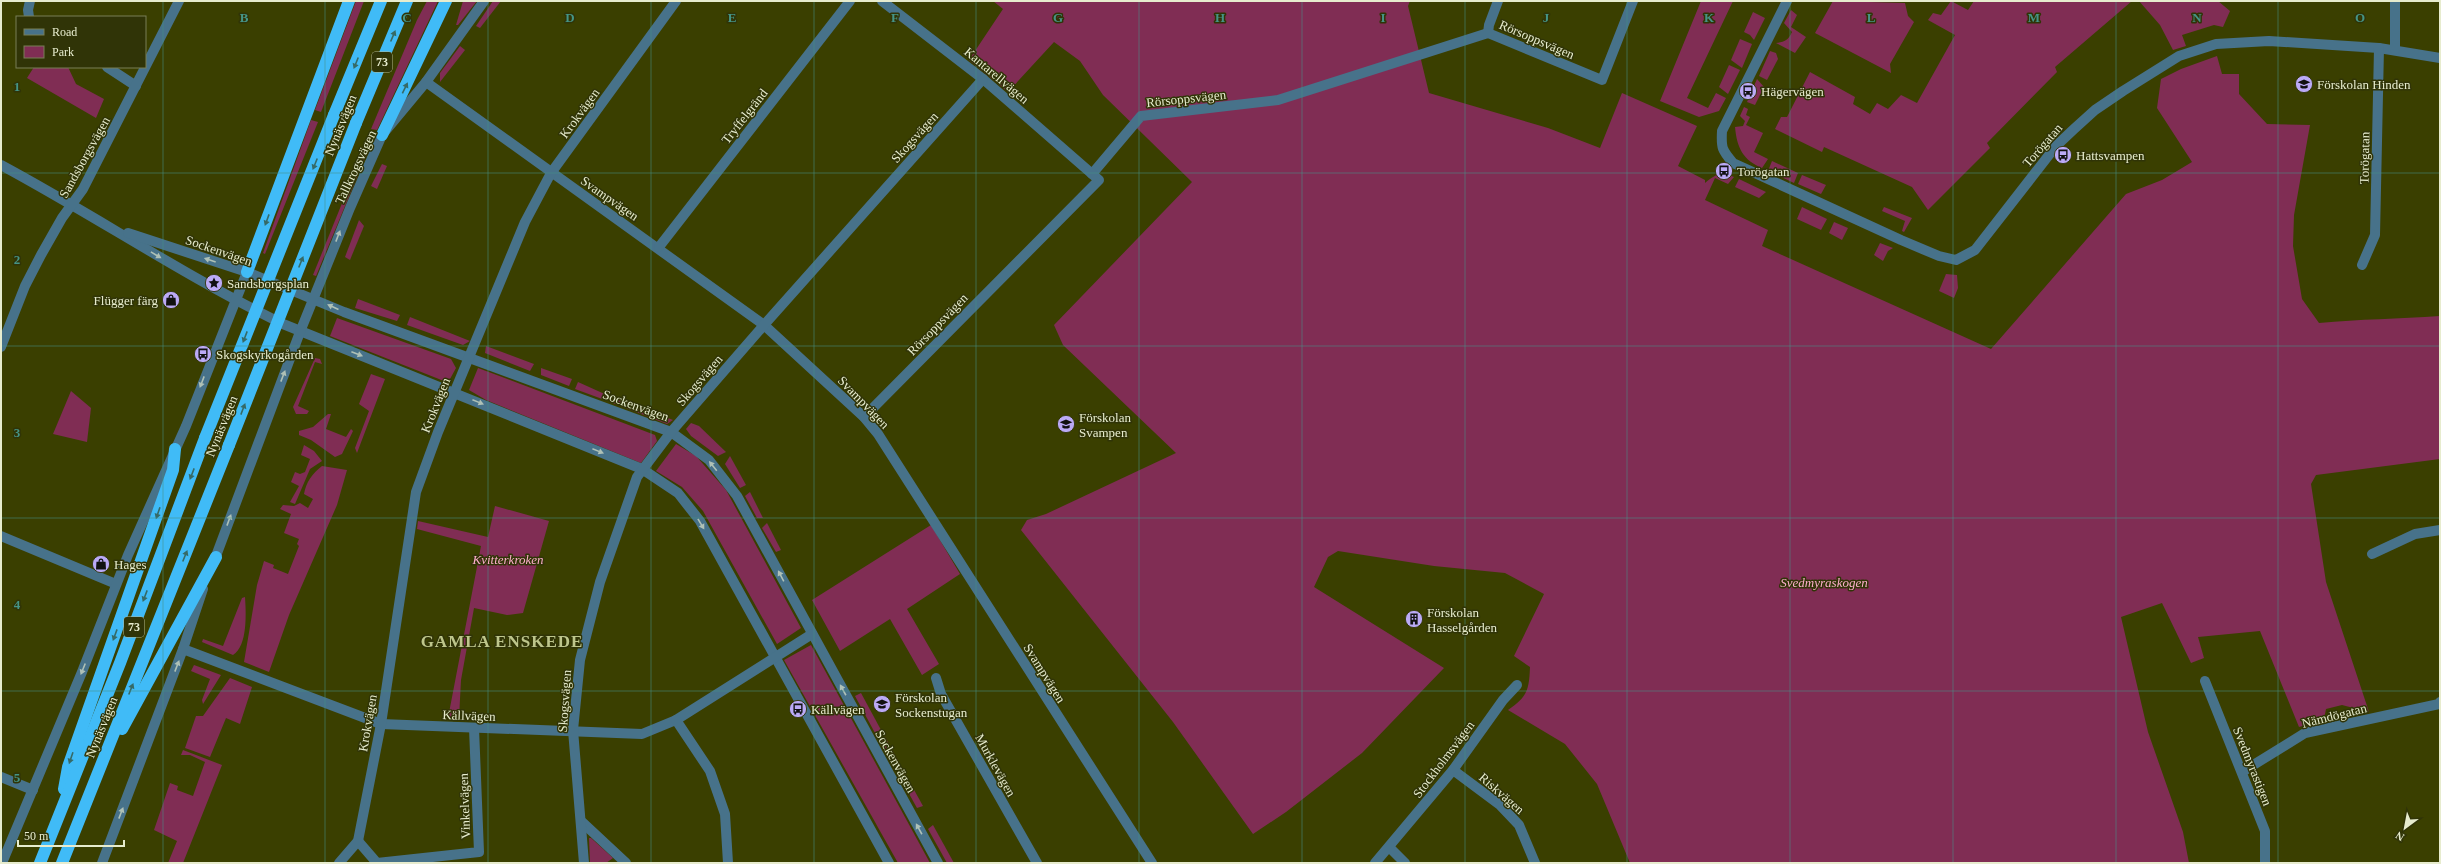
<svg xmlns="http://www.w3.org/2000/svg" width="2441" height="864" font-family="Georgia,serif">
<style>
.green{fill:#802d54}
.lines{fill:none;stroke-linecap:round;stroke-linejoin:round}
.minor{stroke:#47728a;stroke-width:10}
.highway{stroke:#40bbf7;stroke-width:12}
.highway-bridge{stroke:#40bbf7;stroke-width:12}
.oneway{fill:#366a67}
.oneway2{fill:#afc1b6}
.grid{fill:none;stroke:#459486;stroke-width:1;stroke-opacity:0.55}
.labels{text-anchor:middle;stroke-width:3;stroke-linejoin:round;paint-order:stroke}
.shield{fill:#303407;stroke:#b0b592;stroke-width:1}
.shield-label{font-size:12px;font-weight:bold;fill:#e7ecce}
.street-label{font-size:13px;fill:#e7ecce;stroke:#303407}
.poi-label{font-size:13px;fill:#e7ecce;stroke:#303407;text-anchor:start}
.park-label{font-size:13px;font-style:italic;fill:#fdaecc;stroke:#303407}
.district-label{font-size:17px;font-weight:bold;letter-spacing:1px;fill:#bec68c;stroke:#303407}
.grid-label{font-size:13px;text-anchor:middle;font-weight:bold;fill:#459486;stroke:#303407;stroke-width:3;stroke-linejoin:round;paint-order:stroke}
</style>
<rect width="100%" height="100%" fill="#3a3f00"/>
<g class="green">
<path d="M356,1h8l-43,111 -6,-2z"/>
<path d="M427,1h11l-61,129 -6,-1 46,-109z"/>
<path d="M463,1h14l-19,24h-2z"/>
<path d="M493,1h8l-21,27 -4,-2z"/>
<path d="M993,1h417l-2,5 21,87 119,35 52,20 22,-55 75,33 -19,40 27,14v3c10,-9 17,-12 29,-6l-6,7 -13,-6 -10,22 63,30 -6,16 229,103 135,-155 36,-14 30,-18 -35,-54 4,-29 20,-10 36,-13 5,18h17v20l28,30 43,1 -16,90 -1,31 9,53 17,24c41,-4 80,-4 121,-7v143l-124,16 -5,9 15,98 43,130 -27,-7 -16,4 -2,10 -25,8 -39,-96 -62,6 6,21 -13,5 -29,-60 -41,14 27,115 35,100 6,31h-559l-33,-79 -32,-40 -57,-34c19,-13 21,-19 22,-43l-16,-11 30,-62 -39,-21 -71,-7 -96,-15 -10,6 -14,30 130,81 -82,85 -76,59 -33,22 -80,-112 -152,-192 6,-10 19,-6 130,-61 -113,-108 -9,-20 138,-143 -89,-87 -23,-34 -26,-19 -46,50 -39,-32 34,-51z"/>
<path d="M1701,1h32l-46,97 21,10 8,-15 10,5 -7,13 -20,6 -39,-16z"/>
<path d="M1833,1l72,2 3,13 6,6 -24,42 1,9 -76,-40z"/>
<path d="M1951,1l17,9 6,-9h158l-77,66 2,5 -70,71 3,5 -62,62 -16,-23 -88,-40 -2,5 -47,-23 6,-12h6l23,-45 45,25 -2,7 17,10 7,-11 11,6 13,-14 16,8 38,-68 -27,-15 5,-7 8,2z"/>
<path d="M2139,1h79l12,10 -7,16 -9,-2 -32,10 4,11 -13,4 -13,-25z"/>
<path d="M1791,10l6,5 -6,12 15,10 -11,16 -19,-10c8,-1 12,-2 16,-11l-8,-9z"/>
<path d="M1753,12l12,6 -11,22 -4,-5 -6,-3z"/>
<path d="M1740,39l12,5 -10,24 -11,-8z"/>
<path d="M460,46l5,4 -25,32v-9z"/>
<path d="M1770,51l6,2 2,6 -11,21 -8,-4z"/>
<path d="M1729,65l11,5 -12,24 -9,-7z"/>
<path d="M34,67h34l8,17 28,15 -8,19 -69,-40z"/>
<path d="M1757,79l7,8 -9,18 -8,-3z"/>
<path d="M1744,107l4,2 -2,6 4,2 -4,8 17,8 -9,19 14,7 -6,9c-19,-8 -25,-20 -27,-41l8,-1 2,-5 -5,-5z"/>
<path d="M311,120l7,2 -53,132 -2,-1z"/>
<path d="M368,139l4,2 -56,135 -3,-1z"/>
<path d="M1772,161l26,12 -4,10 -26,-12z"/>
<path d="M382,164l5,2 -10,23 -6,-3z"/>
<path d="M1802,175l24,10 -5,9 -23,-10z"/>
<path d="M1739,179l27,13 -7,6 -24,-11z"/>
<path d="M1802,207l25,12 -6,11 -24,-11z"/>
<path d="M1884,207l28,11 -8,14 -2,-1 3,-10 -23,-10z"/>
<path d="M359,220l5,6 -14,34 -5,-3z"/>
<path d="M1834,222l14,6 -6,12 -13,-7z"/>
<path d="M1880,243l13,5 -5,3 -5,10 -9,-6z"/>
<path d="M1946,274l11,1 1,13 -4,10 -15,-7z"/>
<path d="M358,299l42,16 -3,6 -42,-13z"/>
<path d="M410,317l60,24 -7,4 -56,-20z"/>
<path d="M337,318l114,41 5,9 -6,11 -6,2 -114,-45z"/>
<path d="M486,346l48,18 -4,7 -45,-18z"/>
<path d="M315,358l5,1 2,5 -7,-2 -17,44 11,5 -2,3h-11l-3,-7z"/>
<path d="M478,368l177,67 2,6 -16,22 -155,-63 -17,-10z"/>
<path d="M541,368l31,11 -3,7 -28,-11z"/>
<path d="M371,374l14,5 -28,74 -2,-5 14,-37 -10,-7z"/>
<path d="M578,382l31,14 -4,4 -30,-11z"/>
<path d="M71,391l20,17 -4,34 -34,-8z"/>
<path d="M616,397l57,23 -6,4 -54,-21z"/>
<path d="M328,414h3l-5,15 20,8 5,-8 2,2 -11,23 -7,3 -24,-17 -12,-5v-4l14,-4z"/>
<path d="M691,423l8,3 27,26 -8,4 -27,-20 -5,-7z"/>
<path d="M676,444l20,12 30,34 75,138 -24,16 -74,-133 -21,-24 -26,-16z"/>
<path d="M304,445l10,6 8,10 -12,8 -15,35 -5,-2 9,-16 -8,-4 4,-10 5,2 5,-2 5,-13 -9,-4z"/>
<path d="M730,456l16,29 -6,3 -15,-24z"/>
<path d="M322,466l25,4 -10,35 -48,110 -20,57 -25,-10 13,-77 7,-24 10,4 -1,3 15,6 11,-28 -2,-2 2,-5 -15,-6 7,-19 -11,-5 3,-4 11,1 6,-3 8,5 5,-9 -9,-5c2,-12 8,-20 18,-28z"/>
<path d="M750,492l13,26h-6l-12,-22z"/>
<path d="M495,506l54,15 -26,92 -16,2 -33,-7 -13,72 -2,38h-11l33,-172 -64,-17 1,-8 70,16z"/>
<path d="M767,523l14,27 -5,2 -14,-24z"/>
<path d="M931,525l29,49 -53,35 32,55 -17,11 -32,-56 -50,32 -28,-51z"/>
<path d="M245,597c1,15 3,49 -12,58l-31,-13 1,-3 20,7 19,-48z"/>
<path d="M811,645l119,218h-32l-114,-203z"/>
<path d="M194,665l27,10 -18,29 -1,-4 8,-21 -19,-8z"/>
<path d="M230,678l22,9 -12,37 -14,-6 -16,39 -25,-9 11,-32h7z"/>
<path d="M861,693l20,37 -6,3 -20,-37z"/>
<path d="M885,737l15,27 -6,3 -15,-26z"/>
<path d="M183,750l39,15 -39,98h-15l9,-22 -23,-11 16,-47 8,3 -1,4 16,6 12,-34 -15,-7h-9z"/>
<path d="M903,770l20,36 -6,2 -19,-34z"/>
<path d="M933,825l21,38h-7l-19,-34z"/>
<path d="M589,838h2l22,20 -7,5h-16z"/>
</g>
<g class="lines">
<g class="minor">
<path d="M1787,1l-65,130c-1,17 0,19 11,32l168,77 38,16 17,4 19,-10 81,-104 18,-17 21,-19 28,-19 56,-35 37,-12 53,-3 110,7 61,10"/>
<path d="M29,17l-1,-7 2,-9"/>
<path d="M1488,33l1,-8 9,-24"/>
<path d="M2395,50v-49"/>
<path d="M107,67l29,19"/>
<path d="M426,82l338,243 100,92 14,17 274,429"/>
<path d="M1,165c95,51 185,112 282,159l359,145 36,24 22,28 189,342"/>
<path d="M1092,174l49,-58 137,-16 210,-67 114,47 31,-79"/>
<path d="M128,233l119,39 97,40 327,120 38,28 28,36 201,367"/>
<path d="M659,247l191,-246"/>
<path d="M2362,265l13,-30 4,-187"/>
<path d="M1,347l24,-61 16,-31 21,-37 21,-29 96,-188"/>
<path d="M864,417l235,-237 -116,-101 -101,-78"/>
<path d="M1,536l115,48"/>
<path d="M2372,554l43,-20 25,-4"/>
<path d="M213,564l87,-232 50,-124 32,-73 44,-53 58,-81"/>
<path d="M183,649l198,75 261,10 34,-14 136,-86"/>
<path d="M936,678l5,16 96,169"/>
<path d="M2205,681l60,150v32"/>
<path d="M676,720l34,51 15,43 3,49"/>
<path d="M1453,770l47,35 19,20 16,38"/>
<path d="M2242,772l63,-39 134,-29 1,-2"/>
<path d="M1,777l32,13"/>
<path d="M582,822l44,41"/>
<path d="M358,841l19,22 102,-11 -5,-124"/>
<path d="M1390,848l15,15"/>
<path d="M2,863l80,-191 46,-117 58,-129 61,-154"/>
<path d="M102,863l81,-214 20,-60"/>
<path d="M339,863l19,-22 23,-117 35,-232 22,-60 87,-210 26,-49 125,-172"/>
<path d="M584,863l-11,-133 7,-70 20,-78 37,-105 34,-45 93,-107 219,-246"/>
<path d="M1375,863l78,-93 50,-70 14,-15"/>
</g>
<g class="highway">
<path d="M334,115l47,-114"/>
<path d="M356,123l51,-122"/>
<path d="M382,135l64,-134"/>
<path d="M247,272l102,-271"/>
<path d="M122,729l94,-172"/>
<path d="M64,789l4,-22 105,-297 2,-21"/>
<path d="M40,863l80,-200 85,-225"/>
<path d="M62,863l167,-418"/>
</g>
<g class="highway-bridge">
<path d="M205,438l129,-323"/>
<path d="M229,445l127,-322"/>
</g>
</g>
<defs><path id="oneway-solid" d="M-6-.8H1V-3.2L6.5 0L1 3.2V.8H-6Z"/></defs>
<g class="oneway">
<use href="#oneway-solid" transform="translate(393 36) rotate(-67)"/>
<use href="#oneway-solid" transform="translate(356 63) rotate(112)"/>
<use href="#oneway-solid" transform="translate(405 88) rotate(-64)"/>
<use href="#oneway-solid" transform="translate(315 164) rotate(112)"/>
<use href="#oneway-solid" transform="translate(267 220) rotate(110)"/>
<use href="#oneway-solid" transform="translate(301 262) rotate(-68)"/>
<use href="#oneway-solid" transform="translate(245 337) rotate(111)"/>
<use href="#oneway-solid" transform="translate(243 409) rotate(-69)"/>
<use href="#oneway-solid" transform="translate(192 474) rotate(111)"/>
<use href="#oneway-solid" transform="translate(158 513) rotate(109)"/>
<use href="#oneway-solid" transform="translate(185 556) rotate(-68)"/>
<use href="#oneway-solid" transform="translate(145 596) rotate(111)"/>
<use href="#oneway-solid" transform="translate(115 635) rotate(110)"/>
<use href="#oneway-solid" transform="translate(131 689) rotate(-68)"/>
<use href="#oneway-solid" transform="translate(71 758) rotate(109)"/>
</g>
<g class="oneway2">
<use href="#oneway-solid" transform="translate(338 236) rotate(-69)"/>
<use href="#oneway-solid" transform="translate(156 255) rotate(31)"/>
<use href="#oneway-solid" transform="translate(210 260) rotate(-161)"/>
<use href="#oneway-solid" transform="translate(333 307) rotate(-156)"/>
<use href="#oneway-solid" transform="translate(357 354) rotate(21)"/>
<use href="#oneway-solid" transform="translate(283 376) rotate(-69)"/>
<use href="#oneway-solid" transform="translate(202 382) rotate(111)"/>
<use href="#oneway-solid" transform="translate(478 402) rotate(22)"/>
<use href="#oneway-solid" transform="translate(598 451) rotate(22)"/>
<use href="#oneway-solid" transform="translate(713 466) rotate(-129)"/>
<use href="#oneway-solid" transform="translate(229 520) rotate(-70)"/>
<use href="#oneway-solid" transform="translate(701 524) rotate(59)"/>
<use href="#oneway-solid" transform="translate(781 576) rotate(-118)"/>
<use href="#oneway-solid" transform="translate(177 666) rotate(-69)"/>
<use href="#oneway-solid" transform="translate(83 669) rotate(112)"/>
<use href="#oneway-solid" transform="translate(843 690) rotate(-119)"/>
<use href="#oneway-solid" transform="translate(121 813) rotate(-69)"/>
<use href="#oneway-solid" transform="translate(919 829) rotate(-119)"/>
</g>
<path class="grid" d="M163,1v862M325,1v862M488,1v862M651,1v862M814,1v862M976,1v862M1139,1v862M1302,1v862M1465,1v862M1627,1v862M1790,1v862M1953,1v862M2116,1v862M2278,1v862M1,173h2439M1,346h2439M1,518h2439M1,691h2439"/>
<defs>
<symbol id="school-disc" viewBox="-11 -11 22 22"><circle r="9.5" fill="#bbaaf6" stroke="#303407"/><path d="M0-5L7-2L0 1L-7-2ZM-4 1L0 2.5L4 1V4Q0 6-4 4Z" fill="#111"/></symbol>
<symbol id="bus-disc" viewBox="-11 -11 22 22"><circle r="9.5" fill="#bbaaf6" stroke="#303407"/><path d="M-5-6H5V4H4V6H2V4H-2V6H-4V4H-5ZM-3.5-4V0h7V-4ZM-3.5 1.2v1.5H-2V1.2ZM2 1.2v1.5H3.5V1.2Z" fill="#111"/></symbol>
<symbol id="sight-disc" viewBox="-11 -11 22 22"><circle r="9.5" fill="#bbaaf6" stroke="#303407"/><path d="M0-6L1.8-2.2L6-1.7L2.9 1.2L3.7 5.4L0 3.3L-3.7 5.4L-2.9 1.2L-6-1.7L-1.8-2.2Z" fill="#111"/></symbol>
<symbol id="shop-disc" viewBox="-11 -11 22 22"><circle r="9.5" fill="#bbaaf6" stroke="#303407"/><path d="M-5-2.5h2.3a2.7 3.5 0 0 1 5.4 0H5L5.5 6h-11ZM-1.5-2.5h3a1.5 2.3 0 0 0-3 0Z" fill="#111"/></symbol>
<symbol id="building-disc" viewBox="-11 -11 22 22"><circle r="9.5" fill="#bbaaf6" stroke="#303407"/><path d="M-4-6H4V6H1V3H-1V6H-4ZM-2.5-4.3h1.7v1.8h-1.7ZM.8-4.3h1.7v1.8H.8ZM-2.5-1h1.7V.8h-1.7ZM.8-1h1.7V.8H.8Z" fill="#111"/></symbol>
</defs>
<g fill-rule="evenodd">
<use href="#school-disc" x="2294" y="74" width="20" height="20"/>
<use href="#bus-disc" x="1738" y="81" width="20" height="20"/>
<use href="#bus-disc" x="2053" y="145" width="20" height="20"/>
<use href="#bus-disc" x="1714" y="161" width="20" height="20"/>
<use href="#sight-disc" x="204" y="273" width="20" height="20"/>
<use href="#shop-disc" x="161" y="290" width="20" height="20"/>
<use href="#bus-disc" x="193" y="344" width="20" height="20"/>
<use href="#school-disc" x="1056" y="414" width="20" height="20"/>
<use href="#shop-disc" x="91" y="554" width="20" height="20"/>
<use href="#building-disc" x="1404" y="609" width="20" height="20"/>
<use href="#school-disc" x="872" y="694" width="20" height="20"/>
<use href="#bus-disc" x="788" y="699" width="20" height="20"/>
</g>
<g class="labels">
<g class="shield">
<rect x="372" y="52" width="20" height="20" rx="3"/>
<rect x="124" y="617" width="20" height="20" rx="3"/>
</g>
<g class="shield-label">
<text x="382" y="66">73</text>
<text x="134" y="631">73</text>
</g>
<g class="street-label">
<text transform="translate(1537 39) rotate(23)" y="5">Rörsoppsvägen</text>
<text transform="translate(997 75) rotate(40)" y="5">Kantarellvägen</text>
<text transform="translate(1186 98) rotate(-6)" y="5">Rörsoppsvägen</text>
<text transform="translate(579 113) rotate(-54)" y="5">Krokvägen</text>
<text transform="translate(744 116) rotate(-52)" y="5">Tryffelgränd</text>
<text transform="translate(340 125) rotate(-68)" y="5">Nynäsvägen</text>
<text transform="translate(914 137) rotate(-48)" y="5">Skogsvägen</text>
<text transform="translate(2042 145) rotate(-49)" y="5">Torögatan</text>
<text transform="translate(84 157) rotate(-61)" y="5">Sandsborgsvägen</text>
<text transform="translate(2364 158) rotate(-89)" y="5">Torögatan</text>
<text transform="translate(355 167) rotate(-65)" y="5">Tallkrogsvägen</text>
<text transform="translate(610 198) rotate(35)" y="5">Svampvägen</text>
<text transform="translate(219 250) rotate(19)" y="5">Sockenvägen</text>
<text transform="translate(937 324) rotate(-46)" y="5">Rörsoppsvägen</text>
<text transform="translate(699 380) rotate(-49)" y="5">Skogsvägen</text>
<text transform="translate(864 402) rotate(46)" y="5">Svampvägen</text>
<text transform="translate(435 405) rotate(-68)" y="5">Krokvägen</text>
<text transform="translate(636 405) rotate(20)" y="5">Sockenvägen</text>
<text transform="translate(221 426) rotate(-68)" y="5">Nynäsvägen</text>
<text transform="translate(1045 673) rotate(58)" y="5">Svampvägen</text>
<text transform="translate(564 701) rotate(-86)" y="5">Skogsvägen</text>
<text transform="translate(469 715) rotate(2)" y="5">Källvägen</text>
<text transform="translate(2334 715) rotate(-14)" y="5">Nämdögatan</text>
<text transform="translate(367 723) rotate(-80)" y="5">Krokvägen</text>
<text transform="translate(101 727) rotate(-68)" y="5">Nynäsvägen</text>
<text transform="translate(1443 759) rotate(-53)" y="5">Stockholmsvägen</text>
<text transform="translate(896 761) rotate(61)" y="5">Sockenvägen</text>
<text transform="translate(996 765) rotate(61)" y="5">Murklevägen</text>
<text transform="translate(2253 766) rotate(68)" y="5">Svedmyrastigen</text>
<text transform="translate(1502 793) rotate(41)" y="5">Riskvägen</text>
<text transform="translate(464 806) rotate(-92)" y="5">Vinkelvägen</text>
</g>
<g class="poi-label">
<text x="2317" y="89">Förskolan Hinden</text>
<text x="1761" y="96">Hägervägen</text>
<text x="2076" y="160">Hattsvampen</text>
<text x="1737" y="176">Torögatan</text>
<text x="227" y="288">Sandsborgsplan</text>
<text x="158" y="305" text-anchor="end">Flügger färg</text>
<text x="216" y="359">Skogskyrkogården</text>
<text x="1079" y="422">Förskolan<tspan x="1079" dy="15">Svampen</tspan></text>
<text x="114" y="569">Hages</text>
<text x="1427" y="617">Förskolan<tspan x="1427" dy="15">Hasselgården</tspan></text>
<text x="895" y="702">Förskolan<tspan x="895" dy="15">Sockenstugan</tspan></text>
<text x="811" y="714">Källvägen</text>
</g>
<g class="park-label">
<text x="508" y="564">Kvitterkroken</text>
<text x="1824" y="587">Svedmyraskogen</text>
</g>
<g class="district-label">
<text x="502" y="647">GAMLA ENSKEDE</text>
</g>
</g>
<g class="grid-label">
<text x="244" y="22">B</text>
<text x="407" y="22">C</text>
<text x="570" y="22">D</text>
<text x="732" y="22">E</text>
<text x="895" y="22">F</text>
<text x="1058" y="22">G</text>
<text x="1220" y="22">H</text>
<text x="1383" y="22">I</text>
<text x="1546" y="22">J</text>
<text x="1709" y="22">K</text>
<text x="1871" y="22">L</text>
<text x="2034" y="22">M</text>
<text x="2197" y="22">N</text>
<text x="2360" y="22">O</text>
<text x="17" y="91">1</text>
<text x="17" y="264">2</text>
<text x="17" y="437">3</text>
<text x="17" y="609">4</text>
<text x="17" y="782">5</text>
</g>
<rect width="2441" height="864" fill="none" stroke="#e7ecce" stroke-width="4"/>
<rect x="16" y="16" width="130" height="52" fill="#303407" stroke="#797e57"/>
<rect x="24" y="29" width="20" height="6" fill="#47728a" stroke="#797e57"/>
<text x="52" y="36" font-size="12" fill="#e7ecce">Road</text>
<rect x="24" y="46" width="20" height="12" fill="#802d54" stroke="#797e57"/>
<text x="52" y="56" font-size="12" fill="#e7ecce">Park</text>
<g transform="translate(2405 828) rotate(212)" stroke="#303407" stroke-width="3" paint-order="stroke">
<path d="M0-3L7 15L0 10L-7 15Z" fill="#e7ecce"/>
<text y="-6" font-size="11" font-weight="bold" text-anchor="middle" fill="#e7ecce">N</text>
</g>
<path d="M18 840v6h106v-6" fill="none" stroke="#e7ecce" stroke-width="2"/>
<text x="24" y="840" font-size="12" fill="#e7ecce" stroke="#303407" stroke-width="3" paint-order="stroke">50 m</text>
</svg>
